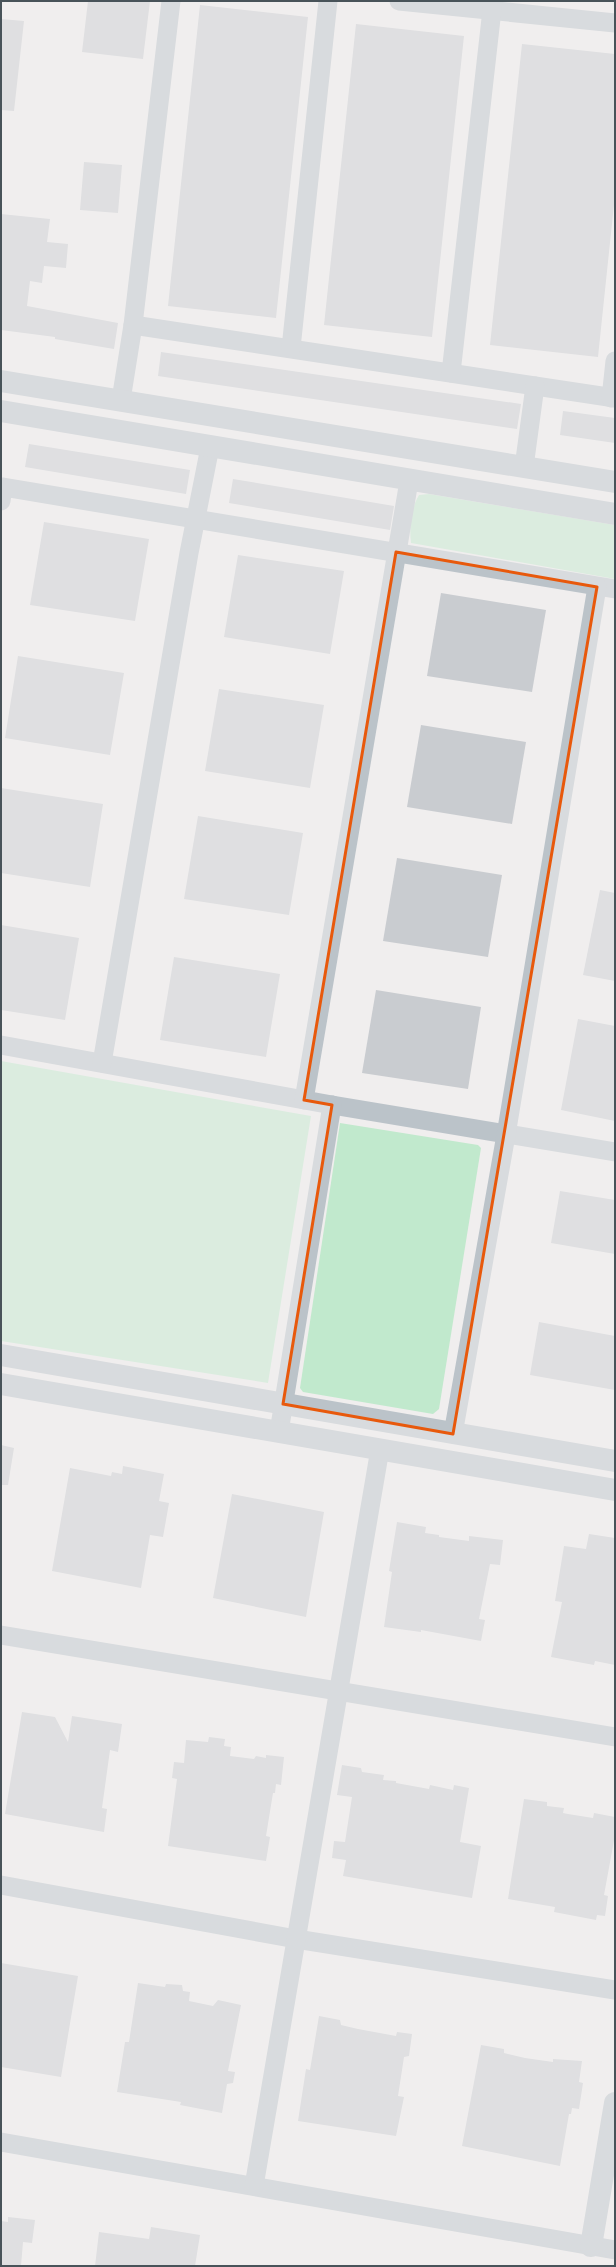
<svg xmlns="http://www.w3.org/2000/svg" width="616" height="2267" font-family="'Noto Sans',sans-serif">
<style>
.green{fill:#c1e9cd}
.building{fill:#c9ccd0}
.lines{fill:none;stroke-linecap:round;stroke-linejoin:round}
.minor{stroke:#bbc3c9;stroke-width:19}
.tertiary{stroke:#bbc3c9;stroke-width:22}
.marked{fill:none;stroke:#e8590c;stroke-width:3;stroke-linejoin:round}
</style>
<rect width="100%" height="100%" fill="#f0eeee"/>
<g class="green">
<path d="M429,494l186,31v54l-204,-36c-2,-15 0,-35 8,-48z"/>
<path d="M1,1061l310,55 -43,267 -267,-42z"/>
<path d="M340,1123l138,22 3,3 -42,261 -6,5 -130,-22 -3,-4z"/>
</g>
<g class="building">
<path d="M88,1h62l-7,58 -61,-7z"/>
<path d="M200,5l108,12 -32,301 -108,-12z"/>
<path d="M1,19l23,2 -10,90 -13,-1z"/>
<path d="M356,24l108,12 -32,301 -108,-12z"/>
<path d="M522,44l93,10v141l-17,162 -108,-12z"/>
<path d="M84,162l38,3 -4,48 -38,-3z"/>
<path d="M1,214l49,5 -3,23 21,2 -2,24 -22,-2 -2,17 -12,-2 -3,25 91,17 -4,26 -59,-10v-2l-54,-7z"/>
<path d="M161,352l360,52 -4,25 -359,-53z"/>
<path d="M563,411l52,7v25l-55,-8z"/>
<path d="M29,444l161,26 -4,24 -161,-27z"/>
<path d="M233,479l161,27 -4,24 -161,-27z"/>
<path d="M44,522l105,17 -14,82 -105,-16z"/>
<path d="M238,555l106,16 -14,83 -106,-17z"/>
<path d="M441,593l105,17 -14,82 -105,-16z"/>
<path d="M18,656l106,17 -14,82 -105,-17z"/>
<path d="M219,689l105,16 -14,83 -105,-17z"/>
<path d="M421,725l105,17 -14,82 -105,-17z"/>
<path d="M1,788l102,16 -13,83 -89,-14z"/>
<path d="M198,816l105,17 -14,82 -105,-16z"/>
<path d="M397,858l105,17 -14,82 -105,-16z"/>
<path d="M600,890l15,3v88l-32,-6z"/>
<path d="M1,925l78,13 -14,82 -64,-10z"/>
<path d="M174,957l106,17 -14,83 -106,-17z"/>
<path d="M376,990l105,17 -13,82 -106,-16z"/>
<path d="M578,1019l37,7v95l-54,-11z"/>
<path d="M560,1191l55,9v54l-64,-11z"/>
<path d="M539,1322l76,14v54l-85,-15z"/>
<path d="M1,1445l13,3 -6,37h-7z"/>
<path d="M123,1466l41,8 -5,27 10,2 -6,34 -13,-2 -9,53 -89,-17 18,-103 41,8 1,-4 10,2z"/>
<path d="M232,1494l92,18 -18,105 -93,-19z"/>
<path d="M397,1522l29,5 -1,6 14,2v2l30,4v-5l34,4 -3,25 -10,-1 -11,55 6,1 -4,21 -60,-11v2l-37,-5 8,-55 -3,-1z"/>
<path d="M589,1534l26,4v127l-20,-4 -1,4 -43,-8 11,-55 -7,-1 9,-55 22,3z"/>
<path d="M22,1712l33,5 13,25 4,-26 50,8 -4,28 -8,-2 -8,58 5,1 -3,23 -99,-18z"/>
<path d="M209,1737l16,2 -1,7 7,1 -1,9 24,3 2,-3 10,2v-3l18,2 -3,28 -5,-1 -1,9h-2l-7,43 4,1 -4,24 -98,-15 9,-67 -5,-1 2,-16 10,1 2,-23 22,2z"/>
<path d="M342,1765l19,3 1,4 22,3 -1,5 13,1v2l33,6 1,-4 23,5 1,-5 15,3 -9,54 21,4 -9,52 -129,-22 3,-16 -14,-2 2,-17 11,1 7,-45 -15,-2z"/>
<path d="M524,1799l23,3v4l17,2 -1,5 5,1 25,4 1,-5 21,4v18l-11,60 4,1 -3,20 -8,-1 -1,5 -42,-8 1,-5 -47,-8z"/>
<path d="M1,1963l77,13 -17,101 -60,-10z"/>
<path d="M138,1983l27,4 1,-3 16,1 1,6 7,1 -1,9 24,5 5,-6 23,5 -13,66 7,1 -2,11 -6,1 -5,29 -42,-8 1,-3 -64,-10 8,-50h4z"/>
<path d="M319,2016l21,4 1,5 17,4 38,7 1,-4 15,2 -3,22 -5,1 -6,39 6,1 -8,39 -98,-15 8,-52 4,1z"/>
<path d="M481,2045l23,4v4l21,5 28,4v-3l29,2 -3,21 4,1 -4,26 -7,-1 -1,6h-2l-9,52 -98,-20z"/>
<path d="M8,2217l27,3 -3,23 -9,-1 -2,24 -20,-1v-44l7,1z"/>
<path d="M151,2227l49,8 -5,31h-100l4,-34 50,7z"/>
</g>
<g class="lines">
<g class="minor">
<path d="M399,1l216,22"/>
<path d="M133,325l482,73"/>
<path d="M291,348l37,-347"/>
<path d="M451,373l42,-372"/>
<path d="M611,398l4,-37"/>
<path d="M121,400l12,-75 38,-324"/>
<path d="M524,467l11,-81"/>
<path d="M1,501l2,-14 612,102"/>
<path d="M1,1045l331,60 283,47"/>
<path d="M102,1063l87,-510 21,-106"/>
<path d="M304,1100l105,-619"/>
<path d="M279,1432l53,-327"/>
<path d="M453,1434l53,-299 91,-548"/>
<path d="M1,1635l614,102"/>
<path d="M1,1885l295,54 319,51"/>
<path d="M1,2142l614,108"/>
<path d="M254,2186l126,-737"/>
</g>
<g class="tertiary">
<path d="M1,381l614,101"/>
<path d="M1,411l614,103"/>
<path d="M1,1355l614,106"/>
<path d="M1,1384l614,106"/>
<path d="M591,2246l24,-143"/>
</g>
</g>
<path d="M0 0H616V2267H0ZM396,552l201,35 -144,847 -170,-30 49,-299 -28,-5z" fill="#f0eeee" fill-opacity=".55" fill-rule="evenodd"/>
<path class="marked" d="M396,552l201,35 -144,847 -170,-30 49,-299 -28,-5z"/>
<rect width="616" height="2267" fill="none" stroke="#485359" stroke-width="4"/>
</svg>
